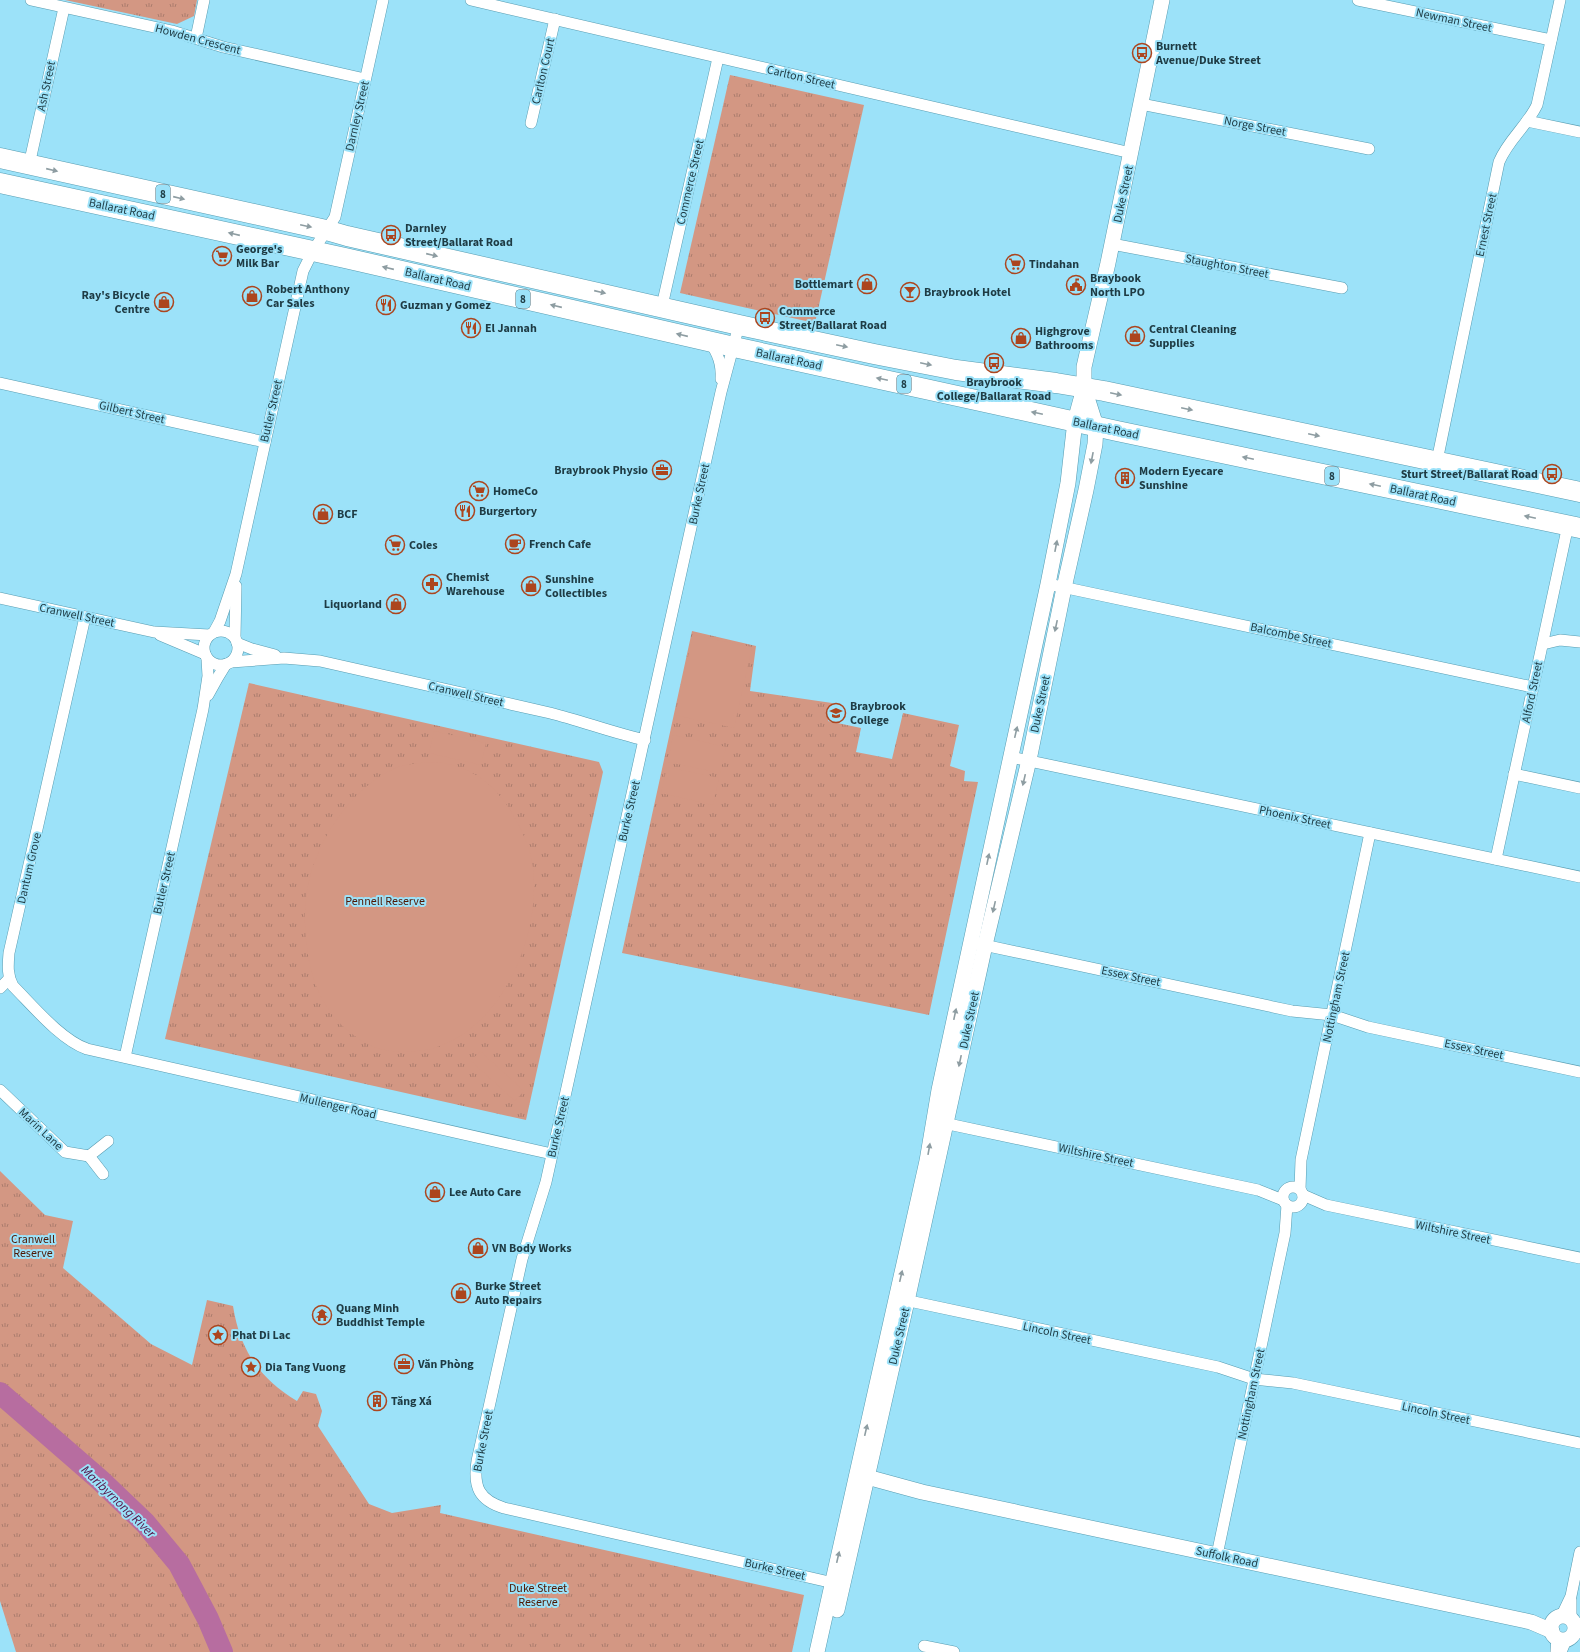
<svg xmlns="http://www.w3.org/2000/svg" width="1580" height="1652" font-family="'Source Sans 3',sans-serif">
<style>
.grass{fill:url(#grass-tufts)}
.garden{fill:#d39783}
.lines{fill:none;stroke-linecap:round;stroke-linejoin:round}
.river{stroke:#b76da0;stroke-width:22}
.street-casing{stroke:#579cb1;stroke-width:12}
.secondary-casing{stroke:#579cb1;stroke-width:16}
.highway-casing{stroke:#579cb1;stroke-width:21}
.street{stroke:#fff;stroke-width:11}
.secondary{stroke:#fff;stroke-width:15}
.highway{stroke:#fff;stroke-width:20}
.oneway{fill:#8e9da2}
.labels{text-anchor:middle;stroke-width:4;stroke-linejoin:round;paint-order:stroke}
.shield{fill:#9ce2f9;stroke:#446d7a;stroke-width:1}
.shield-label{font-size:11px;font-weight:bold;fill:#1e3b44}
.street-label{font-size:12px;fill:#1e3b44;stroke:#9ce2f9}
.poi-label{font-size:12px;font-weight:bold;fill:#1e3b44;stroke:#9ce2f9;text-anchor:start}
.park-label{font-size:12px;fill:#4f1804;stroke:#9ce2f9}
.water-label{font-size:13px;font-style:italic;fill:#561245;stroke:#9ce2f9}
</style>
<defs>
<pattern id="grass-tufts" width="24" height="20" patternUnits="userSpaceOnUse"><rect width="24" height="20" fill="#d39783"/><path d="M3 7l-1-3M5 7V3M7 7l1-3M15 17l-1-3M17 17v-4M19 17l1-3" fill="none" stroke="#ab7c6d"/></pattern>
</defs>
<rect width="100%" height="100%" fill="#9ce2f9"/>
<g class="grass">
<path d="M65,0h132l-3,16 -17,8z"/>
<path d="M730,75l134,30 -49,218 -135,-30z"/>
<path d="M692,631l64,15 -6,45 82,12 -4,18 33,7 -5,24 36,7 11,-46 56,12 -9,41 15,5 -1,10 14,1 -49,233 -307,-62z"/>
<path d="M249,683l350,79 4,10 -77,348 -361,-81z"/>
<path d="M0,1171l45,44 28,6 -10,47 88,76 41,21 15,-65 26,6c7,44 26,72 64,95l6,-10 13,3 6,17 -4,15 51,78 23,9 49,-8 -1,8 364,82 -12,57h-776l-16,-51z"/>
</g>
<g class="garden">
<path d="M693,635l59,12 -18,81 -59,-13z"/>
<path d="M434,731l52,12 -5,22 -52,-12z"/>
<path d="M673,735l53,12 -6,26 -52,-11z"/>
<path d="M435,762c30,3 54,17 71,42 13,19 24,41 27,64 8,66 -29,157 -96,179 -14,5 -30,5 -45,4 -15,-1 -29,-8 -41,-18 -27,-20 -40,-52 -44,-85 -2,-16 -3,-32 -1,-49 5,-51 43,-112 92,-132 12,-4 25,-4 37,-5z"/>
<path d="M667,767l52,11 -6,27 -52,-12z"/>
<path d="M480,1051l44,40 -9,10 -44,-40z"/>
</g>
<g class="lines">
<path class="river" d="M0,1393l100,87 45,43 34,41 29,55 14,33"/>
<defs>
<g id="street">
<path d="M31,0l141,31 51,16 142,32"/>
<path d="M471,0l660,153"/>
<path d="M1358,0l193,40"/>
<path d="M196,38l8,-38"/>
<path d="M1141,104l228,45"/>
<path d="M1527,121l53,11"/>
<path d="M531,123l24,-104"/>
<path d="M29,165l35,-157"/>
<path d="M1112,244l230,44"/>
<path d="M662,306l56,-248"/>
<path d="M739,325l-18,67 -175,790 -24,77 -45,202c-4,26 2,39 27,47l334,76"/>
<path d="M710,342c8,12 12,22 11,37"/>
<path d="M0,383l265,59"/>
<path d="M1437,461l62,-299c9,-22 28,-36 38,-57l23,-105"/>
<path d="M1048,584l485,103"/>
<path d="M0,598l154,34 55,3"/>
<path d="M85,617l-76,336c-1,12 -2,22 4,33 20,20 48,54 74,63l465,105"/>
<circle cx="221" cy="648" r="17"/>
<path d="M214,632l6,-11 16,-47 67,-303 10,-20 22,-34 48,-217"/>
<path d="M160,635l45,19"/>
<path d="M235,637l1,-51"/>
<path d="M237,643l15,6 23,6"/>
<path d="M1543,644l17,-4 20,2"/>
<path d="M231,662l53,-4 36,3 230,52c32,8 63,20 95,27"/>
<path d="M208,695l10,-18 8,-13"/>
<path d="M1011,757l569,120"/>
<path d="M1514,774l66,14"/>
<path d="M1496,859l72,-334"/>
<path d="M979,944l313,67 40,4 36,12 212,45"/>
<path d="M0,988l9,-9"/>
<path d="M125,1057l78,-348 5,-33 -1,-17"/>
<path d="M0,1090l65,62 24,4"/>
<path d="M939,1122l319,68 25,10"/>
<path d="M103,1174l-14,-18 19,-15"/>
<circle cx="1293" cy="1197" r="10"/>
<path d="M1300,1189l1,-29 69,-327"/>
<path d="M1303,1195l23,10 254,53"/>
<path d="M900,1299l318,68 36,12 39,4 287,60"/>
<path d="M1217,1555l68,-322 2,-28"/>
<path d="M1571,1600v20"/>
<path d="M1561,1617l10,-21 9,-44"/>
<path d="M924,1646l30,6"/>
<path d="M1556,1652l1,-14"/>
<path d="M1561,1652l5,-12"/>
</g>
<g id="secondary">
<path d="M857,1478l10,-1 55,15 609,130 21,9"/>
<path d="M837,1610l70,-309 78,-356 44,-185 35,-172 22,-98 9,-46 1,-18 -12,-38"/>
<circle cx="1563" cy="1628" r="12"/>
<path d="M817,1652l110,-491 12,-71 109,-506 20,-101 7,-62 9,-33v-21l5,-22 19,-82 54,-263"/>
</g>
<g id="highway">
<path d="M0,158l326,72 21,6 392,89 135,29 82,16 100,13 48,8 476,101"/>
<path d="M0,183l345,75 389,89 383,84 463,97"/>
</g>
</defs>
<use href="#street" class="street-casing"/>
<use href="#secondary" class="secondary-casing"/>
<use href="#highway" class="highway-casing"/>
<use href="#street" class="street"/>
<use href="#secondary" class="secondary"/>
<use href="#highway" class="highway"/>
</g>
<defs><path id="oneway-solid" d="M-6-.8H1V-3.2L6.5 0L1 3.2V.8H-6Z"/></defs>
<g class="oneway">
<use href="#oneway-solid" transform="translate(52 170) rotate(13)"/>
<use href="#oneway-solid" transform="translate(179 198) rotate(13)"/>
<use href="#oneway-solid" transform="translate(306 226) rotate(12)"/>
<use href="#oneway-solid" transform="translate(234 234) rotate(-167)"/>
<use href="#oneway-solid" transform="translate(432 255) rotate(13)"/>
<use href="#oneway-solid" transform="translate(388 268) rotate(-167)"/>
<use href="#oneway-solid" transform="translate(600 292) rotate(13)"/>
<use href="#oneway-solid" transform="translate(556 306) rotate(-167)"/>
<use href="#oneway-solid" transform="translate(682 335) rotate(-167)"/>
<use href="#oneway-solid" transform="translate(842 346) rotate(12)"/>
<use href="#oneway-solid" transform="translate(926 364) rotate(12)"/>
<use href="#oneway-solid" transform="translate(882 379) rotate(-168)"/>
<use href="#oneway-solid" transform="translate(1116 394) rotate(12)"/>
<use href="#oneway-solid" transform="translate(1187 409) rotate(12)"/>
<use href="#oneway-solid" transform="translate(1037 413) rotate(-168)"/>
<use href="#oneway-solid" transform="translate(1314 435) rotate(12)"/>
<use href="#oneway-solid" transform="translate(1092 458) rotate(101)"/>
<use href="#oneway-solid" transform="translate(1248 458) rotate(-168)"/>
<use href="#oneway-solid" transform="translate(1375 485) rotate(-168)"/>
<use href="#oneway-solid" transform="translate(1530 517) rotate(-168)"/>
<use href="#oneway-solid" transform="translate(1056 546) rotate(-79)"/>
<use href="#oneway-solid" transform="translate(1056 626) rotate(102)"/>
<use href="#oneway-solid" transform="translate(1016 732) rotate(-77)"/>
<use href="#oneway-solid" transform="translate(1024 780) rotate(103)"/>
<use href="#oneway-solid" transform="translate(988 859) rotate(-78)"/>
<use href="#oneway-solid" transform="translate(994 907) rotate(103)"/>
<use href="#oneway-solid" transform="translate(955 1014) rotate(-78)"/>
<use href="#oneway-solid" transform="translate(960 1061) rotate(102)"/>
<use href="#oneway-solid" transform="translate(929 1149) rotate(-80)"/>
<use href="#oneway-solid" transform="translate(901 1276) rotate(-77)"/>
<use href="#oneway-solid" transform="translate(866 1430) rotate(-77)"/>
<use href="#oneway-solid" transform="translate(838 1557) rotate(-77)"/>
</g>
<defs>
<symbol id="bus-ring" viewBox="-11 -11 22 22"><circle r="9.5" fill="#9ce2f9" stroke="#ac451e" stroke-width="1.5"/><path d="M-5-6H5V4H4V6H2V4H-2V6H-4V4H-5ZM-3.5-4V0h7V-4ZM-3.5 1.2v1.5H-2V1.2ZM2 1.2v1.5H3.5V1.2Z" fill="#ac451e"/></symbol>
<symbol id="supermarket-ring" viewBox="-11 -11 22 22"><circle r="9.5" fill="#9ce2f9" stroke="#ac451e" stroke-width="1.5"/><path d="M-6-5.5h2.5l.6 2H6L4.5 2H-2.5L-4.4-4H-6ZM-1.5 3.2a1.3 1.3 0 1 0 .1 0ZM3 3.2a1.3 1.3 0 1 0 .1 0Z" fill="#ac451e"/></symbol>
<symbol id="shop-ring" viewBox="-11 -11 22 22"><circle r="9.5" fill="#9ce2f9" stroke="#ac451e" stroke-width="1.5"/><path d="M-5-2.5h2.3a2.7 3.5 0 0 1 5.4 0H5L5.5 6h-11ZM-1.5-2.5h3a1.5 2.3 0 0 0-3 0Z" fill="#ac451e"/></symbol>
<symbol id="civic-ring" viewBox="-11 -11 22 22"><circle r="9.5" fill="#9ce2f9" stroke="#ac451e" stroke-width="1.5"/><path d="M-.6-6.5H3V-4.5H.6V-3L4-1V1h2V6H-6V1h2V-1L-.6-3ZM-1.2 2.5V6h2.4V2.5Z" fill="#ac451e"/></symbol>
<symbol id="bar-ring" viewBox="-11 -11 22 22"><circle r="9.5" fill="#9ce2f9" stroke="#ac451e" stroke-width="1.5"/><path d="M-6-5H6L.8 .8V4.5H3.5V6h-7V4.5H-.8V.8Z" fill="#ac451e"/></symbol>
<symbol id="restaurant-ring" viewBox="-11 -11 22 22"><circle r="9.5" fill="#9ce2f9" stroke="#ac451e" stroke-width="1.5"/><path d="M-5-6h1v4h1v-4h1v4h1v-4h1v5L-1.5 .5V6h-2V.5L-5-1ZM5-6V6H3V1.5H1.5Q1.5-4 5-6Z" fill="#ac451e"/></symbol>
<symbol id="office-ring" viewBox="-11 -11 22 22"><circle r="9.5" fill="#9ce2f9" stroke="#ac451e" stroke-width="1.5"/><path d="M-6-3h4V-5.5h4V-3h4V5H-6ZM-1-4.5V-3h2v-1.5ZM-6 0V1H6V0Z" fill="#ac451e"/></symbol>
<symbol id="building-ring" viewBox="-11 -11 22 22"><circle r="9.5" fill="#9ce2f9" stroke="#ac451e" stroke-width="1.5"/><path d="M-4-6H4V6H1V3H-1V6H-4ZM-2.5-4.3h1.7v1.8h-1.7ZM.8-4.3h1.7v1.8H.8ZM-2.5-1h1.7V.8h-1.7ZM.8-1h1.7V.8H.8Z" fill="#ac451e"/></symbol>
<symbol id="cafe-ring" viewBox="-11 -11 22 22"><circle r="9.5" fill="#9ce2f9" stroke="#ac451e" stroke-width="1.5"/><path d="M-5.5-4.5H6V0H3Q3 3.5 0 3.5H-2.5Q-5.5 3.5-5.5 0ZM3-3.2v2h1.7v-2ZM-6 4.5H4V6H-6Z" fill="#ac451e"/></symbol>
<symbol id="pharmacy-ring" viewBox="-11 -11 22 22"><circle r="9.5" fill="#9ce2f9" stroke="#ac451e" stroke-width="1.5"/><path d="M-2-6h4v4h4v4h-4v4h-4v-4h-4v-4h4Z" fill="#ac451e"/></symbol>
<symbol id="school-ring" viewBox="-11 -11 22 22"><circle r="9.5" fill="#9ce2f9" stroke="#ac451e" stroke-width="1.5"/><path d="M0-5L7-2L0 1L-7-2ZM-4 1L0 2.5L4 1V4Q0 6-4 4Z" fill="#ac451e"/></symbol>
<symbol id="temple-ring" viewBox="-11 -11 22 22"><circle r="9.5" fill="#9ce2f9" stroke="#ac451e" stroke-width="1.5"/><path d="M0-6L5-2H3V0L6.5 2.5H4V6H1.5V3h-3V6H-4V2.5H-6.5L-3 0V-2H-5Z" fill="#ac451e"/></symbol>
<symbol id="sight-ring" viewBox="-11 -11 22 22"><circle r="9.5" fill="#9ce2f9" stroke="#ac451e" stroke-width="1.5"/><path d="M0-6L1.8-2.2L6-1.7L2.9 1.2L3.7 5.4L0 3.3L-3.7 5.4L-2.9 1.2L-6-1.7L-1.8-2.2Z" fill="#ac451e"/></symbol>
</defs>
<g fill-rule="evenodd">
<use href="#bus-ring" x="1131" y="42" width="22" height="22"/>
<use href="#bus-ring" x="380" y="224" width="22" height="22"/>
<use href="#supermarket-ring" x="211" y="245" width="22" height="22"/>
<use href="#supermarket-ring" x="1004" y="253" width="22" height="22"/>
<use href="#shop-ring" x="856" y="273" width="22" height="22"/>
<use href="#civic-ring" x="1065" y="274" width="22" height="22"/>
<use href="#bar-ring" x="899" y="281" width="22" height="22"/>
<use href="#shop-ring" x="241" y="285" width="22" height="22"/>
<use href="#shop-ring" x="153" y="291" width="22" height="22"/>
<use href="#restaurant-ring" x="375" y="294" width="22" height="22"/>
<use href="#bus-ring" x="754" y="307" width="22" height="22"/>
<use href="#restaurant-ring" x="460" y="317" width="22" height="22"/>
<use href="#shop-ring" x="1124" y="325" width="22" height="22"/>
<use href="#shop-ring" x="1010" y="327" width="22" height="22"/>
<use href="#bus-ring" x="983" y="352" width="22" height="22"/>
<use href="#office-ring" x="651" y="459" width="22" height="22"/>
<use href="#bus-ring" x="1541" y="463" width="22" height="22"/>
<use href="#building-ring" x="1114" y="467" width="22" height="22"/>
<use href="#supermarket-ring" x="468" y="480" width="22" height="22"/>
<use href="#restaurant-ring" x="454" y="500" width="22" height="22"/>
<use href="#shop-ring" x="312" y="503" width="22" height="22"/>
<use href="#cafe-ring" x="504" y="533" width="22" height="22"/>
<use href="#supermarket-ring" x="384" y="534" width="22" height="22"/>
<use href="#pharmacy-ring" x="421" y="573" width="22" height="22"/>
<use href="#shop-ring" x="520" y="575" width="22" height="22"/>
<use href="#shop-ring" x="385" y="593" width="22" height="22"/>
<use href="#school-ring" x="825" y="702" width="22" height="22"/>
<use href="#shop-ring" x="424" y="1181" width="22" height="22"/>
<use href="#shop-ring" x="467" y="1237" width="22" height="22"/>
<use href="#shop-ring" x="450" y="1282" width="22" height="22"/>
<use href="#temple-ring" x="311" y="1304" width="22" height="22"/>
<use href="#sight-ring" x="207" y="1324" width="22" height="22"/>
<use href="#office-ring" x="393" y="1353" width="22" height="22"/>
<use href="#sight-ring" x="240" y="1356" width="22" height="22"/>
<use href="#building-ring" x="366" y="1390" width="22" height="22"/>
</g>
<g class="labels">
<g class="shield">
<rect x="156" y="185" width="14" height="18" rx="3"/>
<rect x="516" y="290" width="14" height="18" rx="3"/>
<rect x="897" y="375" width="14" height="18" rx="3"/>
<rect x="1325" y="467" width="14" height="18" rx="3"/>
</g>
<g class="shield-label">
<text x="163" y="198">8</text>
<text x="523" y="303">8</text>
<text x="904" y="388">8</text>
<text x="1332" y="480">8</text>
</g>
<g class="street-label">
<text transform="translate(1454 20) rotate(12)" y="4">Newman Street</text>
<text transform="translate(198 39) rotate(15)" y="4">Howden Crescent</text>
<text transform="translate(543 71) rotate(-77)" y="4">Carlton Court</text>
<text transform="translate(801 77) rotate(13)" y="4">Carlton Street</text>
<text transform="translate(46 86) rotate(-78)" y="4">Ash Street</text>
<text transform="translate(357 116) rotate(-77)" y="4">Darnley Street</text>
<text transform="translate(1255 126) rotate(11)" y="4">Norge Street</text>
<text transform="translate(690 182) rotate(-77)" y="4">Commerce Street</text>
<text transform="translate(1123 194) rotate(-78)" y="4">Duke Street</text>
<text transform="translate(122 209) rotate(12)" y="4">Ballarat Road</text>
<text transform="translate(1486 225) rotate(-78)" y="4">Ernest Street</text>
<text transform="translate(1227 266) rotate(11)" y="4">Staughton Street</text>
<text transform="translate(438 279) rotate(13)" y="4">Ballarat Road</text>
<text transform="translate(789 359) rotate(12)" y="4">Ballarat Road</text>
<text transform="translate(271 411) rotate(-77)" y="4">Butler Street</text>
<text transform="translate(132 412) rotate(13)" y="4">Gilbert Street</text>
<text transform="translate(1106 428) rotate(12)" y="4">Ballarat Road</text>
<text transform="translate(699 494) rotate(-78)" y="4">Burke Street</text>
<text transform="translate(1423 495) rotate(12)" y="4">Ballarat Road</text>
<text transform="translate(77 615) rotate(12)" y="4">Cranwell Street</text>
<text transform="translate(1291 635) rotate(12)" y="4">Balcombe Street</text>
<text transform="translate(1532 692) rotate(-78)" y="4">Alford Street</text>
<text transform="translate(466 694) rotate(13)" y="4">Cranwell Street</text>
<text transform="translate(1040 704) rotate(-78)" y="4">Duke Street</text>
<text transform="translate(629 811) rotate(-77)" y="4">Burke Street</text>
<text transform="translate(1295 817) rotate(12)" y="4">Phoenix Street</text>
<text transform="translate(29 868) rotate(-77)" y="4">Dantum Grove</text>
<text transform="translate(164 883) rotate(-77)" y="4">Butler Street</text>
<text transform="translate(1131 976) rotate(12)" y="4">Essex Street</text>
<text transform="translate(1336 997) rotate(-78)" y="4">Nottingham Street</text>
<text transform="translate(969 1020) rotate(-78)" y="4">Duke Street</text>
<text transform="translate(1474 1049) rotate(12)" y="4">Essex Street</text>
<text transform="translate(338 1106) rotate(13)" y="4">Mullenger Road</text>
<text transform="translate(558 1127) rotate(-77)" y="4">Burke Street</text>
<text transform="translate(41 1129) rotate(43)" y="4">Marin Lane</text>
<text transform="translate(1096 1155) rotate(12)" y="4">Wiltshire Street</text>
<text transform="translate(1453 1232) rotate(12)" y="4">Wiltshire Street</text>
<text transform="translate(1057 1333) rotate(12)" y="4">Lincoln Street</text>
<text transform="translate(899 1336) rotate(-77)" y="4">Duke Street</text>
<text transform="translate(1251 1394) rotate(-78)" y="4">Nottingham Street</text>
<text transform="translate(1436 1413) rotate(12)" y="4">Lincoln Street</text>
<text transform="translate(483 1441) rotate(-79)" y="4">Burke Street</text>
<text transform="translate(1227 1557) rotate(12)" y="4">Suffolk Road</text>
<text transform="translate(775 1569) rotate(13)" y="4">Burke Street</text>
</g>
<g class="poi-label">
<text x="1156" y="50">Burnett<tspan x="1156" dy="14">Avenue/Duke Street</tspan></text>
<text x="405" y="232">Darnley<tspan x="405" dy="14">Street/Ballarat Road</tspan></text>
<text x="236" y="253">George's<tspan x="236" dy="14">Milk Bar</tspan></text>
<text x="1029" y="268">Tindahan</text>
<text x="1090" y="282">Braybook<tspan x="1090" dy="14">North LPO</tspan></text>
<text x="853" y="288" text-anchor="end">Bottlemart</text>
<text x="266" y="293">Robert Anthony<tspan x="266" dy="14">Car Sales</tspan></text>
<text x="924" y="296">Braybrook Hotel</text>
<text x="150" y="299" text-anchor="end">Ray's Bicycle<tspan x="150" dy="14">Centre</tspan></text>
<text x="400" y="309">Guzman y Gomez</text>
<text x="779" y="315">Commerce<tspan x="779" dy="14">Street/Ballarat Road</tspan></text>
<text x="485" y="332">El Jannah</text>
<text x="1149" y="333">Central Cleaning<tspan x="1149" dy="14">Supplies</tspan></text>
<text x="1035" y="335">Highgrove<tspan x="1035" dy="14">Bathrooms</tspan></text>
<text x="994" y="386" text-anchor="middle">Braybrook<tspan x="994" dy="14">College/Ballarat Road</tspan></text>
<text x="648" y="474" text-anchor="end">Braybrook Physio</text>
<text x="1139" y="475">Modern Eyecare<tspan x="1139" dy="14">Sunshine</tspan></text>
<text x="1538" y="478" text-anchor="end">Sturt Street/Ballarat Road</text>
<text x="493" y="495">HomeCo</text>
<text x="479" y="515">Burgertory</text>
<text x="337" y="518">BCF</text>
<text x="529" y="548">French Cafe</text>
<text x="409" y="549">Coles</text>
<text x="446" y="581">Chemist<tspan x="446" dy="14">Warehouse</tspan></text>
<text x="545" y="583">Sunshine<tspan x="545" dy="14">Collectibles</tspan></text>
<text x="382" y="608" text-anchor="end">Liquorland</text>
<text x="850" y="710">Braybrook<tspan x="850" dy="14">College</tspan></text>
<text x="449" y="1196">Lee Auto Care</text>
<text x="492" y="1252">VN Body Works</text>
<text x="475" y="1290">Burke Street<tspan x="475" dy="14">Auto Repairs</tspan></text>
<text x="336" y="1312">Quang Minh<tspan x="336" dy="14">Buddhist Temple</tspan></text>
<text x="232" y="1339">Phat Di Lac</text>
<text x="418" y="1368">Văn Phòng</text>
<text x="265" y="1371">Dia Tang Vuong</text>
<text x="391" y="1405">Tăng Xá</text>
</g>
<g class="park-label">
<text x="385" y="905">Pennell Reserve</text>
<text x="33" y="1243">Cranwell<tspan x="33" dy="14">Reserve</tspan></text>
<text x="538" y="1592">Duke Street<tspan x="538" dy="14">Reserve</tspan></text>
</g>
<g class="water-label">
<text transform="translate(119 1501) rotate(44)" y="5">Maribyrnong River</text>
</g>
</g>
</svg>
